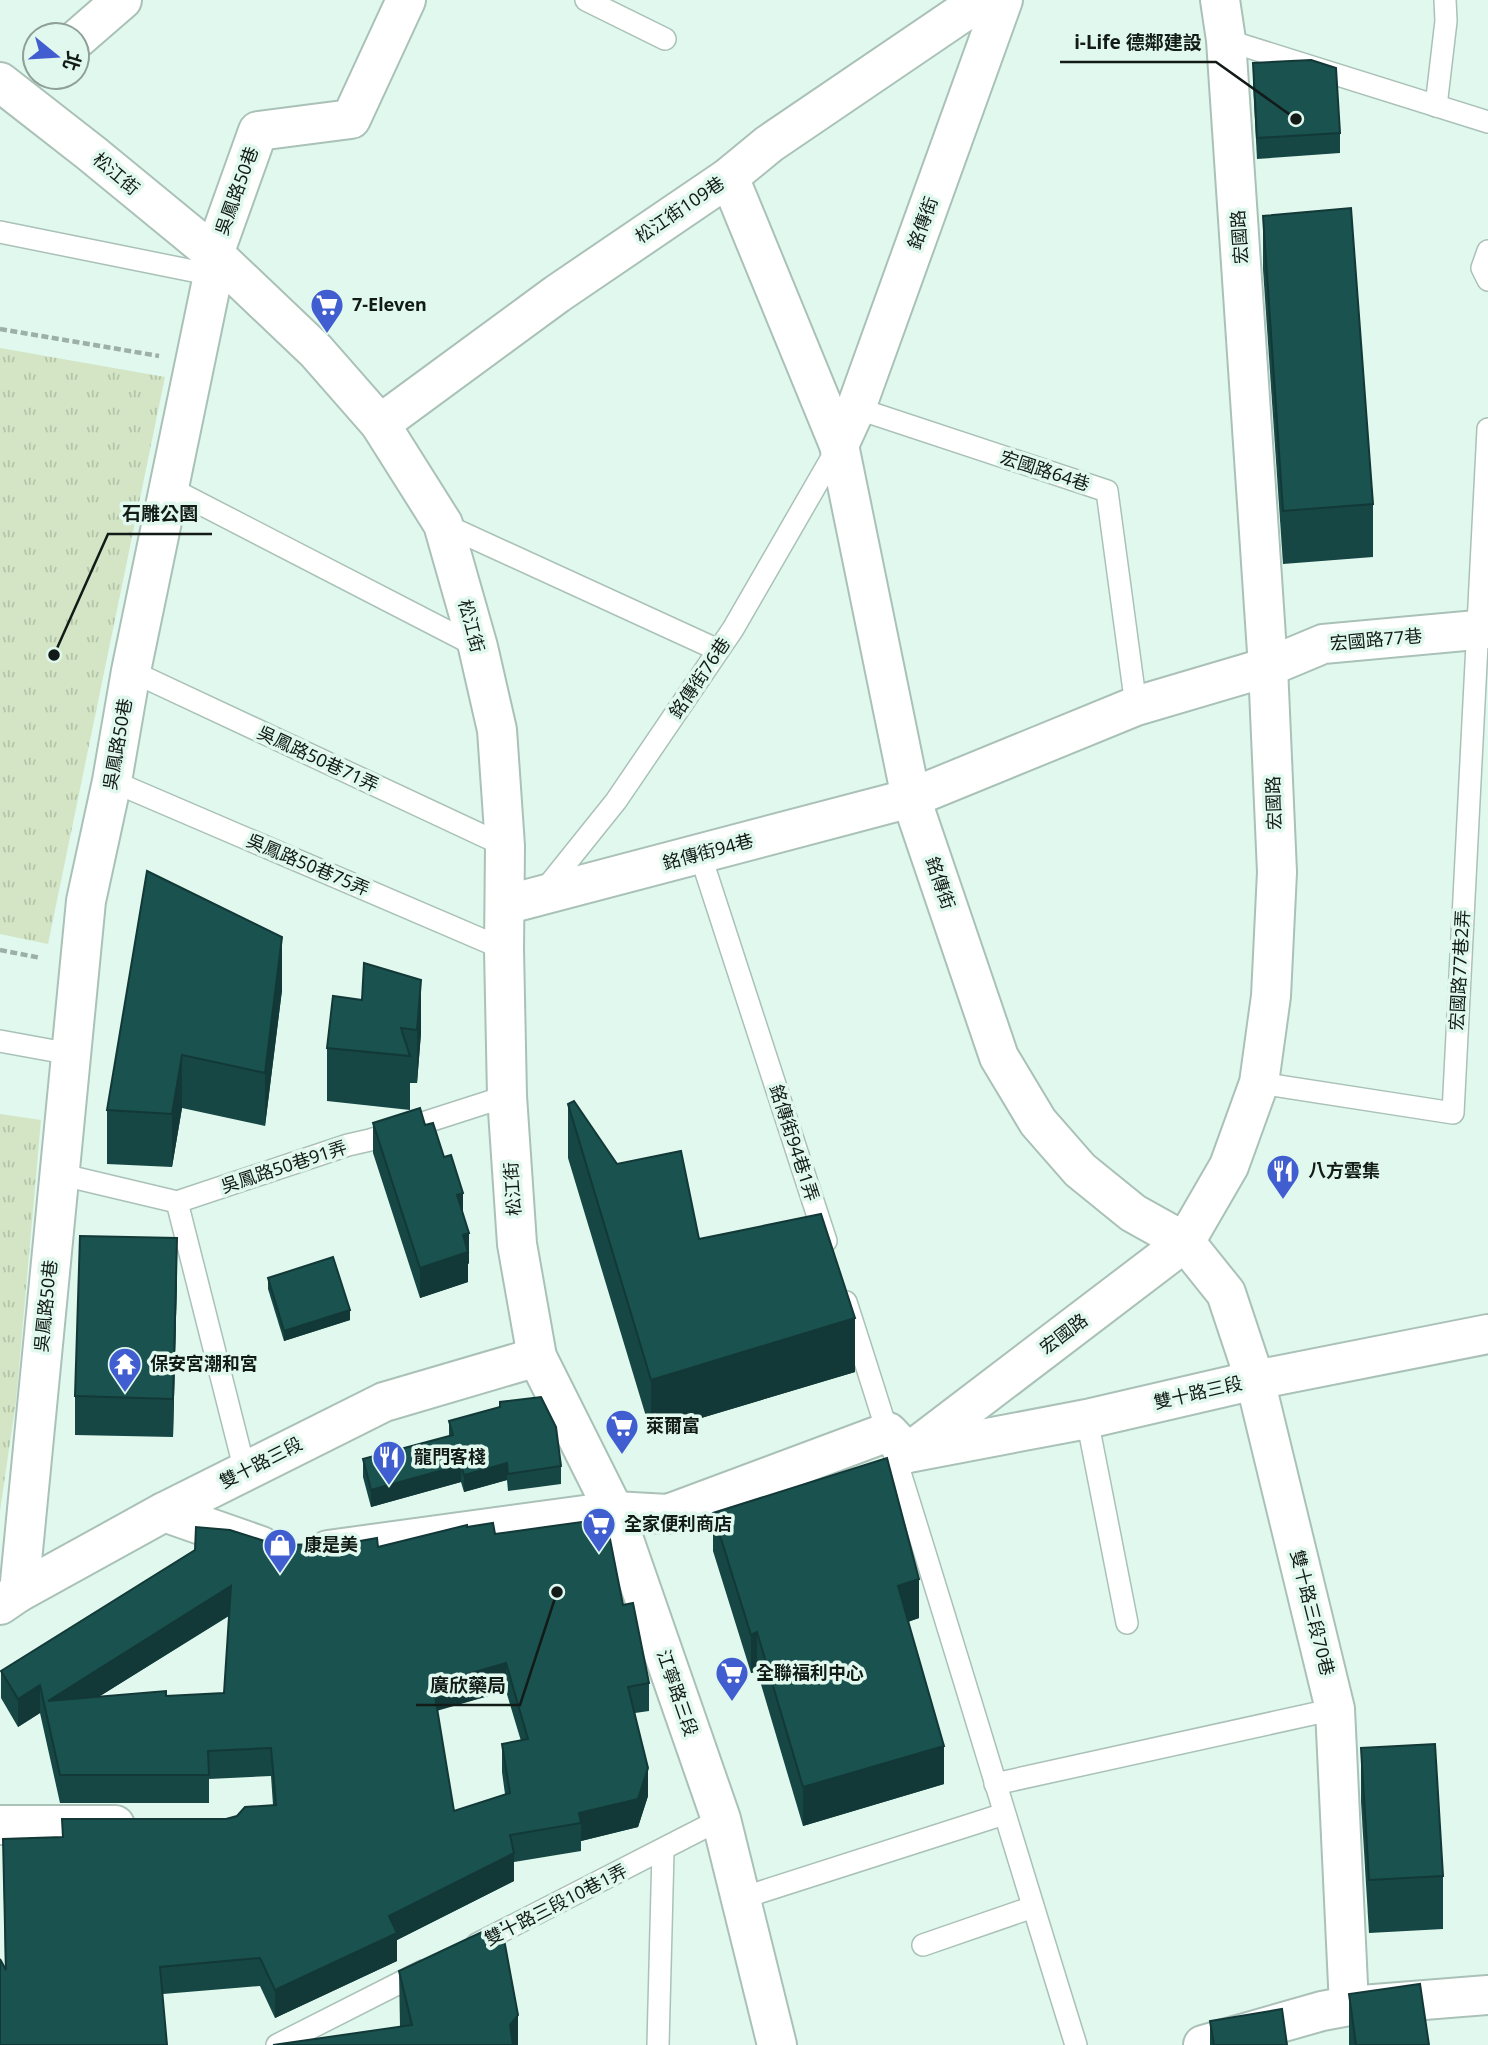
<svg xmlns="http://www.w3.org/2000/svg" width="1488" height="2045" font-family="'Noto Sans','Noto Sans TC',sans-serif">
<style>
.grass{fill:url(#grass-tufts)}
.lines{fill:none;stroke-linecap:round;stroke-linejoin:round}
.service-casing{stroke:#aac1b8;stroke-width:24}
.minor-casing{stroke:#aac1b8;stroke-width:42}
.tertiary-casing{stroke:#aac1b8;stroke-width:42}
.path{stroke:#9cafa8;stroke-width:4.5;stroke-dasharray:7 3.5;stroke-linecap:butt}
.service{stroke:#fff;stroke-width:21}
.minor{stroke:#fff;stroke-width:38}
.tertiary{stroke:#fff;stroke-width:38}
.wall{fill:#164744;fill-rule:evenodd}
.shaded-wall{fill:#123937}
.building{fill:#1a524f;stroke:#123937;stroke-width:2;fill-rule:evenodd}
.labels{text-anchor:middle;stroke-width:7;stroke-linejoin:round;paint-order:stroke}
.street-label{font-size:18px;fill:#121b18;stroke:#e0f8ee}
.poi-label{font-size:18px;font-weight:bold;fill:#121b18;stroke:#e0f8ee;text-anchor:start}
.leader{fill:none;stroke:#121b18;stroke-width:2.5}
.callout-dot{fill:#121b18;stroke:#e0f8ee;stroke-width:2.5}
.callout-label{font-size:19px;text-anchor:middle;font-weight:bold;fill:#121b18;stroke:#e0f8ee;stroke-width:7;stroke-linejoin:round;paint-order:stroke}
</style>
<defs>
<pattern id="grass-tufts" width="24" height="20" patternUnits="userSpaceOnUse" patternTransform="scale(1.75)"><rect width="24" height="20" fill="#d3e5c4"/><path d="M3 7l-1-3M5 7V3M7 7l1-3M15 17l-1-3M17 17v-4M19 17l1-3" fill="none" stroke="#b4c4a8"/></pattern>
</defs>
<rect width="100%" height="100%" fill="#e0f8ee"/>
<g class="grass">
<path d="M0,348l165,29 -117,567 -48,-10z"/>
<path d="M0,1114l41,6 -25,281 -16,110z"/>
</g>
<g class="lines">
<defs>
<g id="service">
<path d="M586,0l79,39"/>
<path d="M1226,40l262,82"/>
<path d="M1436,106l10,-85 -1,-21"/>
<path d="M0,232l213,43"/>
<path d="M1488,251l-6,17 6,12"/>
<path d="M856,408l251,83 29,215"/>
<path d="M168,487l310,160"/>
<path d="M443,524l275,126"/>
<path d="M131,671l374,175"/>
<path d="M112,781l392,168"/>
<path d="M700,854l126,387"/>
<path d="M543,892l73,-91 117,-172 105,-182"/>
<path d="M0,1041l71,13"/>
<path d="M1259,1083l194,30 35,-684"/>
<path d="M59,1174l118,28 171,-57 22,-5 137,-44"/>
<path d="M177,1202l68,269"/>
<path d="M846,1302c80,247 153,496 230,743"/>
<path d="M1087,1419l40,204"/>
<path d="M995,1784l340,-75"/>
<path d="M742,1898l262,-84"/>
<path d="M477,1944l244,-125"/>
<path d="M923,1945l110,-38"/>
<path d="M277,2045l146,-74"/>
<path d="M658,2045l5,-194"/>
</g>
<g id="minor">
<path d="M77,39l45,-39"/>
<path d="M0,82l91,71 123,101 102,97 64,73 63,100 35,123 19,83 8,116 -1,103 3,147 10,148 20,113 77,154 107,308 56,226"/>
<path d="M729,177l110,268 72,353 88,259 39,65 42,48 53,43 52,29 41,51 29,87 80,329 14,297"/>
<path d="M380,424l177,-130 172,-117 40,-33 212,-144"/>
<path d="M839,445l17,-37 147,-408"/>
<path d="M505,905l406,-107 225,-92 132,-39 55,-23 165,-15"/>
<path d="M908,1453l277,-211 44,-76 30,-83 12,-87 6,-124 -9,-205 -42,-627 -6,-40"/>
<path d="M19,1592l67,-691 26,-120 19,-110 82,-396 1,-21 44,-123 93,-12 55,-119"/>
<path d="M0,1825h115"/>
<path d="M1203,2045l119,-34 27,-5 139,-11"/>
</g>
<g id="tertiary">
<path d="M164,1512l97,34"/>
<path d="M328,1550l286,-39 54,3 220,-82 20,21 179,-34 168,-39 233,-46"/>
<path d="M0,1605l19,-13 145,-80 220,-110 153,-45"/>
</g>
</defs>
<use href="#service" class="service-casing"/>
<use href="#minor" class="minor-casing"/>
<use href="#tertiary" class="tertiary-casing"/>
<g class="path">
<path d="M0,329l159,27"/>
<path d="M0,950l41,8"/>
</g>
<use href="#service" class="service"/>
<use href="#minor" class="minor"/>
<use href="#tertiary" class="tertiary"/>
</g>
<g class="wall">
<path d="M1253,63l87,70v20l-83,6 -4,-75z"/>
<path d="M1263,216l110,288v53l-90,7 -20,-295z"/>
<path d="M147,871l135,119 -17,136 -83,-18 -10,59 -65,-3v-54z"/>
<path d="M364,963l57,70 -4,50h-7v27l-83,-9v-53l35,-48z"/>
<path d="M568,1104l49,60 82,75 156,133 -204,61 -83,-275z"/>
<path d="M373,1123l52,2 38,88 6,50 -1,1v18l-48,16 -47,-145z"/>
<path d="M177,1277l-4,160 -98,-2v-39z"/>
<path d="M268,1278l82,42 -66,21 -16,-52z"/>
<path d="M449,1421l112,45v18l-53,7 -1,-11 -43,12 -3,-10 -90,25 -8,-30v-18l86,-23z"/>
<path d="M713,1513l206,105 -11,4 36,162 -141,42 -46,-155 -6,2 -38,-122z"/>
<path d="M467,1527l28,7 128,71 26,78v28l-14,2 13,83 -10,31 -57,14v10l-67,11v19l-117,59v21l-122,57 -15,-32 -97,8 -158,-25 -2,-130 59,-2v-18h164l47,-14 -2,-29 -62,3v24h-149l-20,-90 -22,14 -17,-29v-27l276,-126 101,2zM229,1616l-5,77 -58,3h-66zM506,1691l15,50 -19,3v28l3,22 -51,17 -17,-101z"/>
<path d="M1361,1748l82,128v53l-74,4 -8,-131z"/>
<path d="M399,1971l119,74 -118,-18z"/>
<path d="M1349,1994l80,51h-80z"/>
<path d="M1210,2021l77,24h-77z"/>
</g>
<g class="shaded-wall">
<path d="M282,937v53l-17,136v-53z"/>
<path d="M421,980v53l-4,50v-53z"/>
<path d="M182,1055v53l-10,59v-53z"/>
<path d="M463,1193v30l-6,-28z"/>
<path d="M469,1233v30l-1,1v18l-48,16v-30l43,-33z"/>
<path d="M177,1238v39l-4,160v-38z"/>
<path d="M350,1310v10l-66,21v-10z"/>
<path d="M855,1318v54l-204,61v-53z"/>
<path d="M507,1463v17l-43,12v-17z"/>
<path d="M461,1465v17l-90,25v-17z"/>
<path d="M919,1579v39l-21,7v-39z"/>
<path d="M231,1586v28l-182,114 -1,-27z"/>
<path d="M757,1632v39l-6,2v-38z"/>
<path d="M506,1663v28l-73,21v-28z"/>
<path d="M40,1685v28l-22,14v-28z"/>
<path d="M944,1746v38l-141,42v-39z"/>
<path d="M648,1768v28l-10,31 -57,14v-18l-2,-10z"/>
<path d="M514,1853v28l-117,59v21l-122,57v-28l114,-74z"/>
<path d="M518,2015v30h-8v-20z"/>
</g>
<g class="building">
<path d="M1311,60l25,8 4,65 -83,5 -4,-75z"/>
<path d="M1351,208l22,296 -90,7 -20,-295z"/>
<path d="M147,871l135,66 -17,136 -83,-18 -10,59 -65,-4z"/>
<path d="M364,963l57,17 -4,50 -16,-2 9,28 -83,-8 6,-52 29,4z"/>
<path d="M574,1101l43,63 64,-13 18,88 122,-25 34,104 -204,62 -83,-276z"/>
<path d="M420,1108l5,17 8,-2 11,34 7,-2 12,38 -6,2 12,38 -6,2 5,17 -48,16 -47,-145z"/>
<path d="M80,1236l97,2 -4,161 -98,-3z"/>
<path d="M333,1257l17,53 -66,21 -16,-53z"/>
<path d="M541,1397l15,30 5,39 -53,8 -1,-11 -43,12 -3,-10 -90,25 -8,-31 90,-24 -4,-14 51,-14v-5z"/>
<path d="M887,1458l32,121 -21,7 46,160 -141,41 -46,-155 -6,3 -38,-122z"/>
<path d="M603,1519l7,20 13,66 10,-2 16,80 -21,4 20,81 -10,31 -59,14 2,10 -71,12 4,18 -125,63 8,17 -122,57 -15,-32 -100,9 7,78h-167v-86l6,11 -3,-131 60,-2 -1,-18h164l11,-3 8,-9 31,-2 -5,-57 -63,3 1,24h-149l-20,-90 -22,14 -17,-28 194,-121 1,-23 34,3 47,15 55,-1v2l45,-8 1,9 89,-22v2l26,-4 2,11zM231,1586l-7,107 -58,3v-5l-118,10zM506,1663l22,76 -26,5 8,49 -56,18 -21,-127z"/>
<path d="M1435,1744l8,132 -74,4 -8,-132z"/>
<path d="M501,1923l17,92 -8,10 3,20h-240l139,-20 -13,-54z"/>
<path d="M1420,1984l9,61h-73l-7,-51z"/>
<path d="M1282,2009l5,36h-73l-4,-24z"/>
</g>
<defs>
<symbol id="supermarket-pin" viewBox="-11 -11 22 30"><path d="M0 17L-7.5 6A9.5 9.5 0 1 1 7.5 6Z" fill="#405ed0" stroke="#e0f8ee"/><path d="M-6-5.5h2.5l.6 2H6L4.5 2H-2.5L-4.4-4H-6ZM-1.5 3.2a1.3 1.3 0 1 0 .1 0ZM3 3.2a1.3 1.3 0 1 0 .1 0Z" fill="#fff"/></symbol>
<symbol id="restaurant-pin" viewBox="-11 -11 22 30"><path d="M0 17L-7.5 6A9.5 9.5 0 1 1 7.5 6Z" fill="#405ed0" stroke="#e0f8ee"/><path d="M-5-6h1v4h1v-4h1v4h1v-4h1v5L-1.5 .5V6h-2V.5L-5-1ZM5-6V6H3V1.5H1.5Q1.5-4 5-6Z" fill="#fff"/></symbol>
<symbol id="temple-pin" viewBox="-11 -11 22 30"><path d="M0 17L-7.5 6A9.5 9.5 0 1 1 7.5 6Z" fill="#405ed0" stroke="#e0f8ee"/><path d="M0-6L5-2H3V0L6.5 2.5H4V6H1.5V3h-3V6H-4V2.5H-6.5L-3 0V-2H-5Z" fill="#fff"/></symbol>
<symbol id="shop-pin" viewBox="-11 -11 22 30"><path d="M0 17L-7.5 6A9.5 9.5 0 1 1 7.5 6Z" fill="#405ed0" stroke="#e0f8ee"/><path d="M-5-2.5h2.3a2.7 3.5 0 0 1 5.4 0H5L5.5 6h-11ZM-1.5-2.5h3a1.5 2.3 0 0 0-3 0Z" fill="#fff"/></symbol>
</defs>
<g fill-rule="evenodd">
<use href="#supermarket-pin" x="308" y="286" width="38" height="52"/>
<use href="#restaurant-pin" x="1264" y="1152" width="38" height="52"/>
<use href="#temple-pin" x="106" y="1345" width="38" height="52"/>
<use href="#supermarket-pin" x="603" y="1407" width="38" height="52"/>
<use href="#restaurant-pin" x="370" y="1438" width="38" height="52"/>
<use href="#supermarket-pin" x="580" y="1505" width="38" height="52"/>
<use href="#shop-pin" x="261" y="1526" width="38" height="52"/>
<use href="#supermarket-pin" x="713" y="1654" width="38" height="52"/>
</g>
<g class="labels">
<g class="street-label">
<text transform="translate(116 174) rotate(40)" y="6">松江街</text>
<text transform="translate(237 191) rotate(-70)" y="6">吳鳳路50巷</text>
<text transform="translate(680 210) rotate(-34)" y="6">松江街109巷</text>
<text transform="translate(923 223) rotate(-70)" y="6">銘傳街</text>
<text transform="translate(1240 237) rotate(-94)" y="6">宏國路</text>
<text transform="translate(1045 471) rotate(18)" y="6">宏國路64巷</text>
<text transform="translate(471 626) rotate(75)" y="6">松江街</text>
<text transform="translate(1376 640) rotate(-5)" y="6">宏國路77巷</text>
<text transform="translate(700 678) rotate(-56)" y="6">銘傳街76巷</text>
<text transform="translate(118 744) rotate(-80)" y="6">吳鳳路50巷</text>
<text transform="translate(318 759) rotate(25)" y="6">吳鳳路50巷71弄</text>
<text transform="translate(1274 803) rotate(-92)" y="6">宏國路</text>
<text transform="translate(708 852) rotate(-15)" y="6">銘傳街94巷</text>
<text transform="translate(308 865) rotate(23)" y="6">吳鳳路50巷75弄</text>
<text transform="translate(940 883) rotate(71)" y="6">銘傳街</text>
<text transform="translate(1460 970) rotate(-87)" y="6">宏國路77巷2弄</text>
<text transform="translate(794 1143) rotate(72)" y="6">銘傳街94巷1弄</text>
<text transform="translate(284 1167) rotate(-18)" y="6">吳鳳路50巷91弄</text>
<text transform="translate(513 1189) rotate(-94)" y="6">松江街</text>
<text transform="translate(46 1306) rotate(-84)" y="6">吳鳳路50巷</text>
<text transform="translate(1064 1334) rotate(-37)" y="6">宏國路</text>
<text transform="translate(1198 1393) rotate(-13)" y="6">雙十路三段</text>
<text transform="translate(261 1463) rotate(-27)" y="6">雙十路三段</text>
<text transform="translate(1312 1613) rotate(76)" y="6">雙十路三段70巷</text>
<text transform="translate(677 1693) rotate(71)" y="6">江寧路三段</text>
<text transform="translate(556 1905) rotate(-27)" y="6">雙十路三段10巷1弄</text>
</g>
<g class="poi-label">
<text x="352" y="311">7-Eleven</text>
<text x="1308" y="1177">八方雲集</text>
<text x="150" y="1370">保安宮潮和宮</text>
<text x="646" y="1432">萊爾富</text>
<text x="414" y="1463">龍門客棧</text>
<text x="624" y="1530">全家便利商店</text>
<text x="304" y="1551">康是美</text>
<text x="756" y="1679">全聯福利中心</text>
</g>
</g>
<path class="leader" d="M1296 119L1216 62H1060M54 655L108 534H212M557 1592L520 1705H416"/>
<g class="callout-dot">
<circle cx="1296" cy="119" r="7"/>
<circle cx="54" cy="655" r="7"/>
<circle cx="557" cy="1592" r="7"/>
</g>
<g class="callout-label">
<text x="1138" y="49">i-Life 德鄰建設</text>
<text x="160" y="520">石雕公園</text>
<text x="468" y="1692">廣欣藥局</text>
</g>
<g transform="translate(56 56) rotate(108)"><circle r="33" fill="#e0f8ee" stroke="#8ea098" stroke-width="2"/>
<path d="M0-5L12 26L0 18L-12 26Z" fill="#405ed0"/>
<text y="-10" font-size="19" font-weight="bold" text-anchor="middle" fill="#121b18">北</text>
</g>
</svg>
